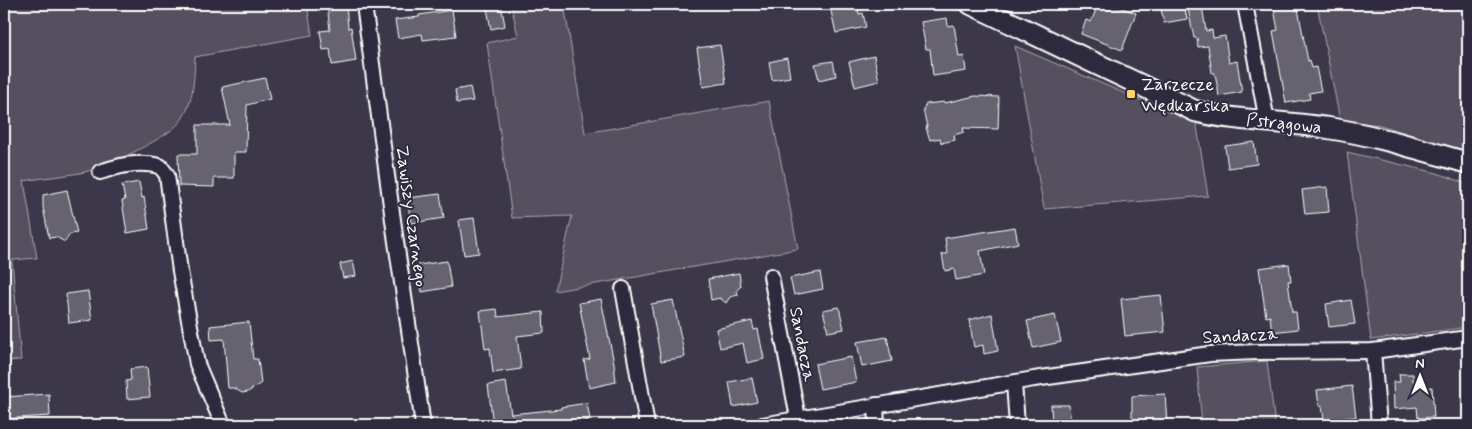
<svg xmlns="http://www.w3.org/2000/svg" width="1472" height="429" font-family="Mynerve,sans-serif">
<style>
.green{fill:#555060;stroke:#aaa8b0}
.building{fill:#666270;stroke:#fff}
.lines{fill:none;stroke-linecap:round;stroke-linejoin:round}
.street-casing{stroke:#fff;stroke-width:18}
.secondary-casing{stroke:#fff;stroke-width:24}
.street{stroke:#2f2a3d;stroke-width:14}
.secondary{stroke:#2f2a3d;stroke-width:20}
.poi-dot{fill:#ffd166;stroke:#2f2a3d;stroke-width:2}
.labels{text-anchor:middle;stroke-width:4;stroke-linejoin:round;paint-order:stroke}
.poi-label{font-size:18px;fill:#fff;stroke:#2f2a3d;text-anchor:start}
.street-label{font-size:18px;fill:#fff;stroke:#2f2a3d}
</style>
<rect width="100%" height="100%" fill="#3c3749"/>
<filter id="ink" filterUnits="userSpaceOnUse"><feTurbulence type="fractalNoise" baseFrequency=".02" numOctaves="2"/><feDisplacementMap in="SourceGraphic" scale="10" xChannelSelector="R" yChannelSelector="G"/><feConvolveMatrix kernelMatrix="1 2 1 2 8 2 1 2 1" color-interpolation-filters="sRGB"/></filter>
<g filter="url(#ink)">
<g class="green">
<path d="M4,4h303l5,31 -117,22c-1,22 -1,48 -16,66 -12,15 -68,41 -87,47 -20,6 -48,7 -68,11l13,77 -25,2 9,100 -17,1z"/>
<path d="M511,4h53l21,129 184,-32 29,148 -243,42 17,-75 -60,2 -25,-175 31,-7z"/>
<path d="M1317,4h151v148l-88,-27 -40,-5z"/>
<path d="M1015,46l148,64 33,10 12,76 -164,13z"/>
<path d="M1347,152l90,21 31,11v143l-97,13z"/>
<path d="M1267,361l8,64h-73l-5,-58z"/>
</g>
<g class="building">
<path d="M327,4h19l2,24 3,-1 5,34 -24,4 -2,-16 -7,1 -3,-19 10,-1z"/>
<path d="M486,4h15l4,22 -14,3z"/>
<path d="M844,4h13l2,10 4,-1 3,14 -30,6 -6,-26z"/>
<path d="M1111,4l25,9 -14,37 -41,-16 5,-14 5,2 7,-17 11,5z"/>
<path d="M1160,4h24l3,15 -23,4z"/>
<path d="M1273,4h24l11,57 2,-1 2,8 4,-1 5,24 -12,2 1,6 -24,4 -13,-72 5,-1z"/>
<path d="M1202,6l4,25 6,-1 1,8 12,-2 4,27 8,-2 5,31 -23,4 -4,-23h-3l-4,-27 -10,1 -1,-9h-3l-6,-29z"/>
<path d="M452,10l4,26 -33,4 -1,-6 -24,4 -3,-18 24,-3v-2z"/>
<path d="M947,18l1,8 6,-1 5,32 5,-1 2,15 -33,5 -3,-27h-4l-5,-27z"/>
<path d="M720,45l6,38 -23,4 -6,-39z"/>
<path d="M874,56l5,25 -24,6 -6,-25z"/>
<path d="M787,58l3,19 -18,3 -3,-18z"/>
<path d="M833,61l3,15 -17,4 -4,-16z"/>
<path d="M265,78l5,21 -23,6 -1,47h-12v26h-20v9l-35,-1 -1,-32h19v-29h33l-8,-38z"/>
<path d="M470,87l3,14 -16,2 -2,-13z"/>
<path d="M975,96l24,1 -1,32 -35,-1 1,4 -10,3 1,5 -14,3 -1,-5 -10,2 -4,-12 1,-2 -4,-16 3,-6 18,-2 1,1z"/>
<path d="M1254,142l3,22 -29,4 -3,-22z"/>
<path d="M139,182l3,16 2,-1 5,32 -22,4 -5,-32 3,-1 -3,-15z"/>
<path d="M1327,187l2,25 -24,2 -3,-24z"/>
<path d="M67,190l10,43 -7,1 -5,8 -9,-5 -7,1 -6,-31v-12z"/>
<path d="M440,194l4,24 -33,5 -4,-25z"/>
<path d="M474,218l5,35 -15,2 -5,-35z"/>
<path d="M1015,227l3,16 -38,8 4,24 -28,5 -2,-11 -9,2 -3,-17h5l-2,-16z"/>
<path d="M353,261l3,15 -13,2 -3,-14z"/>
<path d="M447,261l4,26 -29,5 -4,-27z"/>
<path d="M1289,264l2,17h-3l4,31h4l2,17 -26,3 -2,-16 -4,1 -7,-49z"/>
<path d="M820,272l3,17 -29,6 -4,-17z"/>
<path d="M739,273l2,13 -4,4 1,5 -8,2 -4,6 -6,-5 -9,2 -3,-21z"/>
<path d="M88,291l4,29 -23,3 -3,-29z"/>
<path d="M1161,295l4,37 -40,4 -4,-37z"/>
<path d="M601,299l13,64 2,19 -27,6 -5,-28 6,-1 -11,-56z"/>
<path d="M673,300l12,57 -24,4 -10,-57z"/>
<path d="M1351,300l4,24 -26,3 -3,-23z"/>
<path d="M839,307l5,22 -16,3 -5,-22z"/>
<path d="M497,309l1,8 45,-5 1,21 -27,3 4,33 -28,4 -3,-25 -5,1 -5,-38z"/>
<path d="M992,314l6,37 -14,3 -1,-9 -9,2 -5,-27z"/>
<path d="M1055,315l6,27 -28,6 -6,-27z"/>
<path d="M752,321l2,9 4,-1 6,30 -17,4 -4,-20 -23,5 -4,-19z"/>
<path d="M249,322l4,37h5l3,24 -13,9 -6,1 -8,-5h-6l-4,-49 -13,1 -1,-14z"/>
<path d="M887,337l5,24 -30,6 -5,-25z"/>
<path d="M851,357l5,25 -36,7 -5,-25z"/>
<path d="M147,367l3,30 -23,2 -1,-18 5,-1 -1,-11z"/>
<path d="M1399,374h14v7l7,-1 1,8 11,-1 2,30 -16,1 -1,-11 -23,2 -1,-27h7z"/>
<path d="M752,378l5,24 -24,5 -4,-25z"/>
<path d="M506,382l5,32 50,-5v-2l26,-4 3,17 -26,5h-71l-5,-40z"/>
<path d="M1352,386l4,31 -32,3 -2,-14h-3l-2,-16z"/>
<path d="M49,394l1,22 -46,3v-22z"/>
<path d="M1165,394l2,31h-35v-29z"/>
<path d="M1051,405h18l2,20h-19z"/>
</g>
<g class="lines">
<defs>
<g id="street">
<path d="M1245,4l22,117"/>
<path d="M365,12l30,223 28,190"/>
<path d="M100,172c21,-7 38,-11 60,-6l7,9 13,96 17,93 26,61"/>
<path d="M771,276l27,142"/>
<path d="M623,289l24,136"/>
<path d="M1373,351l6,74"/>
<path d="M1014,383l3,42"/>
<path d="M876,405l1,20"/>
<path d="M762,425l272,-46 176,-25 47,-2 116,-1 95,-13"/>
</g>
<path id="secondary" d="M971,4l224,107c44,11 89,10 133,17 47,7 94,22 140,35"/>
</defs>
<use href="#street" class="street-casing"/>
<use href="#secondary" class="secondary-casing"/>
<use href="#street" class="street"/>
<use href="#secondary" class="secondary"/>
</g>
</g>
<rect class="poi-dot" x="1126" y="89" width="10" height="10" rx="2.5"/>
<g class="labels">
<g class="poi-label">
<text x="1141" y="90">Zarzecze<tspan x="1141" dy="21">Wędkarska</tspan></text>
</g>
<g class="street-label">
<text transform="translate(1284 123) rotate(6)" y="6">Pstrągowa</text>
<text transform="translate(412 216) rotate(82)" y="6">Zawiszy Czarnego</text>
<text transform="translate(1240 335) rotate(-3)" y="6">Sandacza</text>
<text transform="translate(803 344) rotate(79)" y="6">Sandacza</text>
</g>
</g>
<rect width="1472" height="429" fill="none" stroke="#2f2a3d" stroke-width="20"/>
<rect x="10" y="10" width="1452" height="409" fill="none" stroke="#fff" stroke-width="2" filter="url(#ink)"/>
<g transform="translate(1420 376)" stroke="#2f2a3d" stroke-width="4" paint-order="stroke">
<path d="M0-4L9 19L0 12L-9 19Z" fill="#ffffff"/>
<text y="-8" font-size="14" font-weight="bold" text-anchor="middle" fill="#ffffff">N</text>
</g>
</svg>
